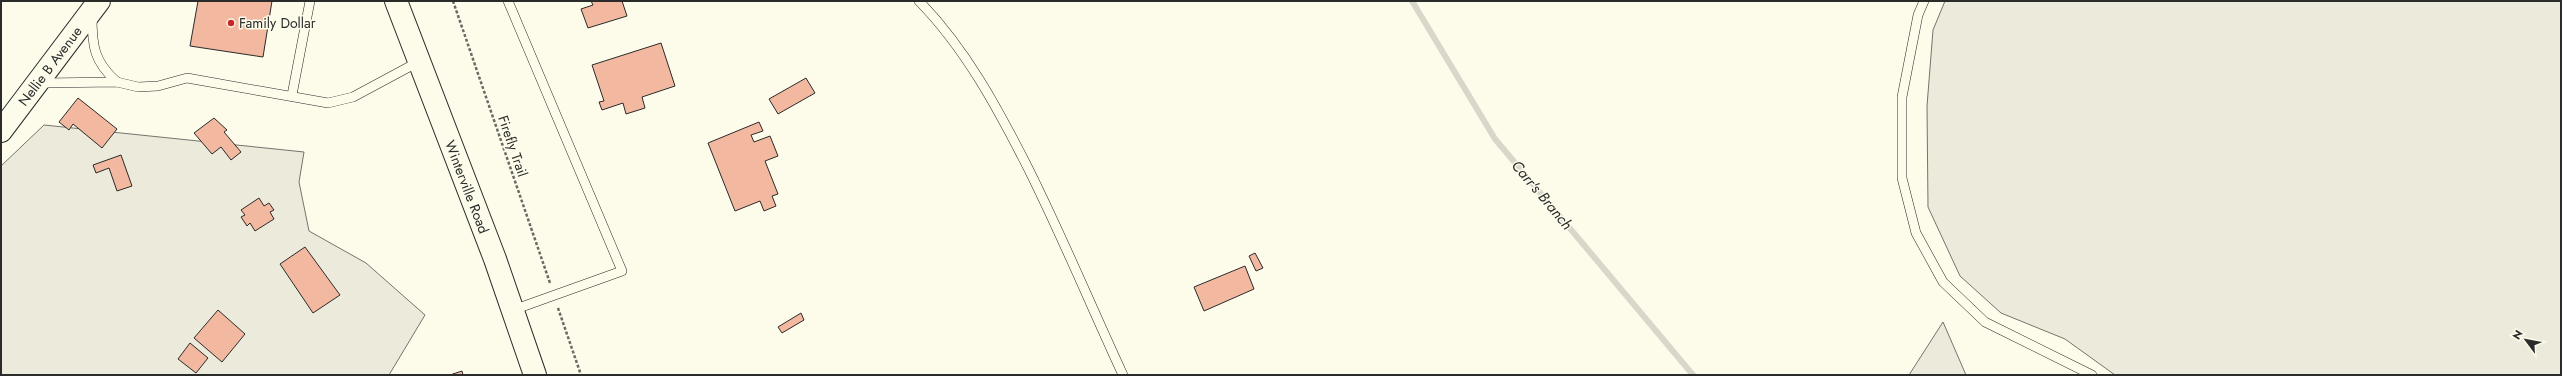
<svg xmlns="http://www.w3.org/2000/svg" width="2562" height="376" font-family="Jost,sans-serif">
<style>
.green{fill:#ecebdb;stroke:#74746e}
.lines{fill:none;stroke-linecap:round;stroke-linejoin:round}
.stream{stroke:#d8d7c9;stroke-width:6}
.building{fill:#f2b8a0;stroke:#2b2b2b}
.service-casing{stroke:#2b2b2b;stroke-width:10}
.tertiary-casing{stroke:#2b2b2b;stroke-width:24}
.path{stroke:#6a6964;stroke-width:2.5;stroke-dasharray:3 2;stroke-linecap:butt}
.service{stroke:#fdfbea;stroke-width:9}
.tertiary{stroke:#fdfbea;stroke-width:22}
.poi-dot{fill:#c62828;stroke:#fdfbea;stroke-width:1.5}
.labels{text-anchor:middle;stroke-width:3;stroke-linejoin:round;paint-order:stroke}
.poi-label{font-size:14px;fill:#2b2b2b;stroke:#fdfbea;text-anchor:start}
.street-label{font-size:14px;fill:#2b2b2b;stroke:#fdfbea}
.water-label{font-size:15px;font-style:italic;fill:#2b2b2b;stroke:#fdfbea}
</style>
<rect width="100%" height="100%" fill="#fdfbea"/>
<g class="green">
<path d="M1945,1h616v374h-446l-50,-36 -64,-26 -41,-37 -32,-69 -1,-101 6,-76z"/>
<path d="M44,125l260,27 -5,30 10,49 57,32 59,52 -36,60h-388v-209z"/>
<path d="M1943,322l23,53h-57z"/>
</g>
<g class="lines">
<path class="stream" d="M1412,1l83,138 198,236"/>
</g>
<g class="building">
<path d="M198,1h74l-9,56 -73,-11z"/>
<path d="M591,1h31l5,15 -39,12 -7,-19 12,-4z"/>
<path d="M661,43l14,43 -33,11 3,11 -19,6 -3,-11 -21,7 -3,-8 5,-1 -12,-36z"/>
<path d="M806,78l9,15 -37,21 -9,-15z"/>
<path d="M78,98l39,31 -15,19 -29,-24 -4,6 -10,-8z"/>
<path d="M214,118l13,12 -3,2 17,20 -10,8 -10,-13 -9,7 -18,-21z"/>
<path d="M759,122l4,9 -12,4 3,7 16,-6 8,20 -13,5 13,33 -6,2 4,10 -12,5 -4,-10 -25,10 -27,-68z"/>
<path d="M121,155l11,31 -15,5 -8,-23 -13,5 -3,-8z"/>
<path d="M259,198l5,8 5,-3 5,7 -4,2 4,7 -19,12 -5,-8 -3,3 -6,-9 4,-2 -4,-5z"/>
<path d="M305,247l35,48 -27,18 -33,-49z"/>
<path d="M1255,253l8,15 -7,3 -7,-15z"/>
<path d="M1245,266l9,23 -50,22 -10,-24z"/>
<path d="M218,310l27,24 -23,28 -28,-24z"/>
<path d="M801,313l3,7 -22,13 -4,-6z"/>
<path d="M190,343l18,15 -12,15 -18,-14z"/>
<path d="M462,371l1,4h5h-18z"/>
</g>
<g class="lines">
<defs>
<g id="service">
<path d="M508,1l114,270 -109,39"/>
<path d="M919,1c47,48 79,108 109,167 34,68 63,138 95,207"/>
<path d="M1924,1l-6,14 -16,82v81l14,55 27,49 42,40 107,53"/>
<path d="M92,16c0,30 2,46 25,66"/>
<path d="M41,83l76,-1 21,5 20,-1 29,-8 141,25 25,-6 67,-36"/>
<path d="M292,95l18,-94"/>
</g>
<g id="tertiary">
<path d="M396,1l99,258 40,116"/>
<path d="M1,131l98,-130"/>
</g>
</defs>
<use href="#service" class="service-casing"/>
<use href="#tertiary" class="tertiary-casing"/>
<g class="path">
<path d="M453,1l97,282"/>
<path d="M558,308l23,67"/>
</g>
<use href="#service" class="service"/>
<use href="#tertiary" class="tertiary"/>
</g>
<circle class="poi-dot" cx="231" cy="23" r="4"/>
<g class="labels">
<g class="poi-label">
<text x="239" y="28">Family Dollar</text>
</g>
<g class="street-label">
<text transform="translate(50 66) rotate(-53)" y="5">Nellie B Avenue</text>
<text transform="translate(513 146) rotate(71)" y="5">Firefly Trail</text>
<text transform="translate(467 187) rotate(69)" y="5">Winterville Road</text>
</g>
<g class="water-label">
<text transform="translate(1542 195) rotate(50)" y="5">Carr's Branch</text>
</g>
</g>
<rect width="2562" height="376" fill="none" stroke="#2b2b2b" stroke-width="4"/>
<g transform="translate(2526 340) rotate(302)" stroke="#fdfbea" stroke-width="3" paint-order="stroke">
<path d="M0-3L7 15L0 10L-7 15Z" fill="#2b2b2b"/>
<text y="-6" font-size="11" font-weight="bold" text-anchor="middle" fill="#2b2b2b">N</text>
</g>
</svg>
